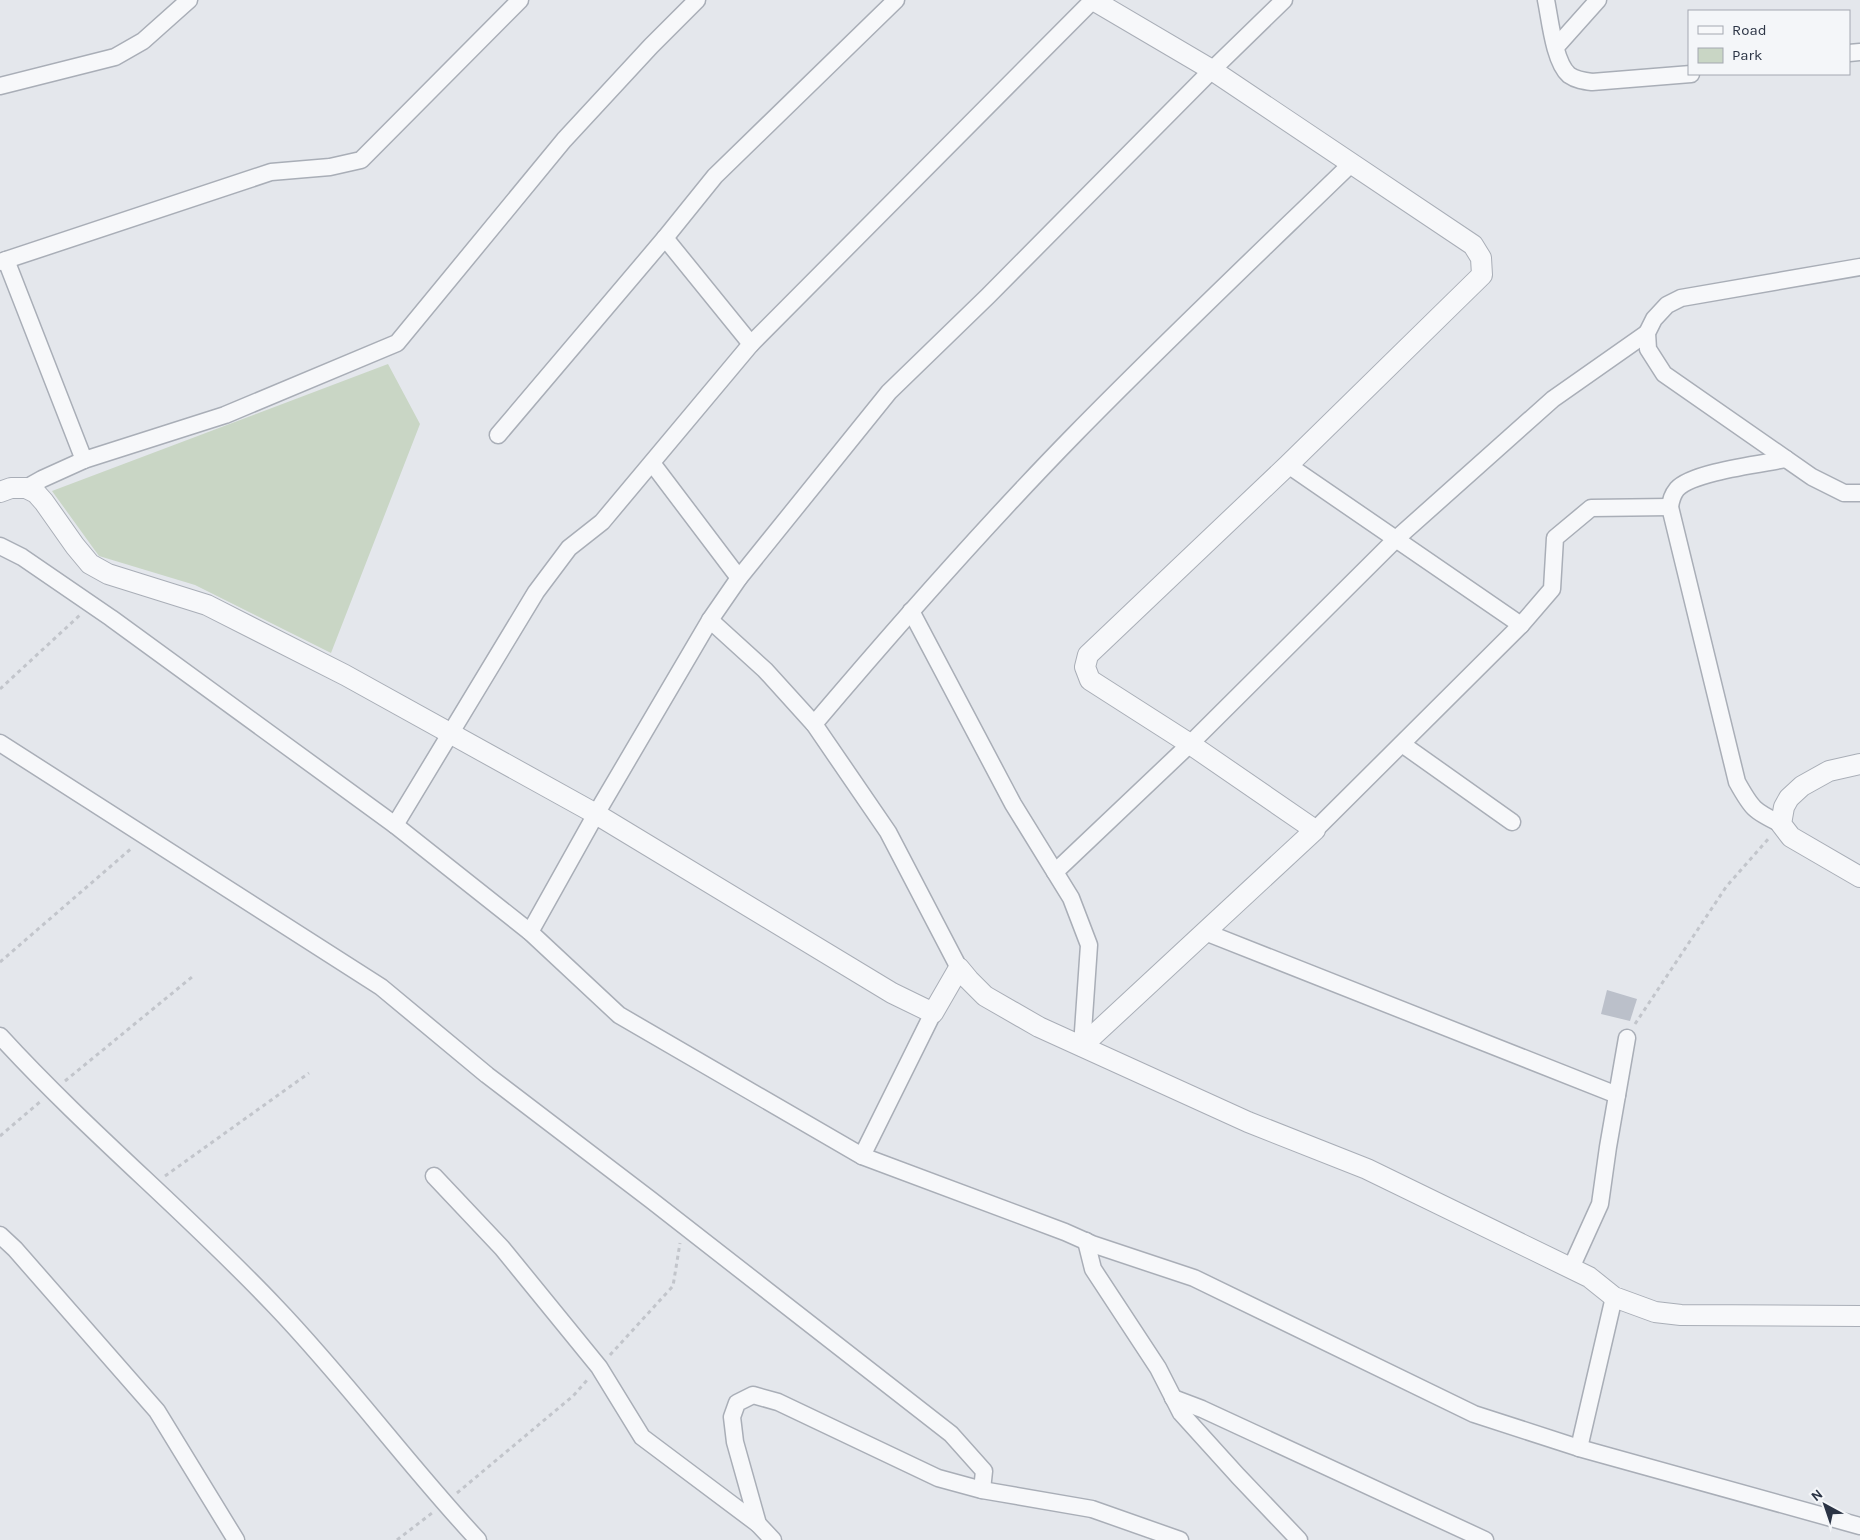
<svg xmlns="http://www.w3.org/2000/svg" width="1860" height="1540" font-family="Karla,sans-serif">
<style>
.green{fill:#c9d6c5}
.building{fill:#bbc0ca}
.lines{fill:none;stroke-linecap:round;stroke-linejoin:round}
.minor-casing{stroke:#a9aeb7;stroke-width:19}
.tertiary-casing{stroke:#a9aeb7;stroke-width:22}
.path{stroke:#c2c5cb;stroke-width:3;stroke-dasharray:4 4;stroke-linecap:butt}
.minor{stroke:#f7f8fa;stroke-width:16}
.tertiary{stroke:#f7f8fa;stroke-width:20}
</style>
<rect width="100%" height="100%" fill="#e4e7ec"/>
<path class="green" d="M388,364l32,60 -89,229 -136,-68 -96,-29 -47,-65z"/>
<path class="building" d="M1607,990l30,9 -7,22 -29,-7z"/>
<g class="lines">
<defs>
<g id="minor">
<path d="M1546,0c4,19 8,62 23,75 7,5 15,6 23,7l99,-8"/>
<path d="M1556,47l42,-47"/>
<path d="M1849,53l11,-1"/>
<path d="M0,86l115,-29 28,-16 46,-41"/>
<path d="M665,238l86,106"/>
<path d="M6,260l78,200"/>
<path d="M0,262l271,-90 59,-5 31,-7 159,-160"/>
<path d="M1860,267l-179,31 -14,7 -13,14 -7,14 1,16 16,25 148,103 32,16h16"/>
<path d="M498,435l167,-197 50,-62 181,-176"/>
<path d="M652,463l87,115"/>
<path d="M1288,465l233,160"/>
<path d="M26,488l16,-9 42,-19 141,-45 172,-72 167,-203 87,-94 46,-46"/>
<path d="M0,546l22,11 89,61 284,207 135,107 89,83 243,141 203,76 27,12 102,34 280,136 105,34 281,78"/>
<path d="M911,611l102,193 58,94 18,47 -7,101"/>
<path d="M710,620l55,50 49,54 74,108 71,136"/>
<path d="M814,724c84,-99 170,-197 261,-290 90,-92 184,-181 276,-270"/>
<path d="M0,743l381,244 106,88 164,125 300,234 33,37 -2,19"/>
<path d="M1402,744l110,78"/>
<path d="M1781,824c-27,-13 -29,-15 -44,-42l-67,-275c1,-7 2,-12 7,-18 15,-17 84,-25 109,-30"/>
<path d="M395,825l141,-233 33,-44 33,-26 149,-178 342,-344"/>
<path d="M1315,830l206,-205 31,-36 3,-51 36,-30 79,-1"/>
<path d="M1055,872l135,-128 206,-205 157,-140 94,-66"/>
<path d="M530,932l66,-118 114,-194 29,-42 150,-186 99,-96 224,-226 72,-70"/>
<path d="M1205,932l412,163"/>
<path d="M0,1036c87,95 187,177 275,270 72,75 133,159 203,234"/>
<path d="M862,1156l71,-143"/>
<path d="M434,1176l68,72 97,119 43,70 116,87"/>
<path d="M0,1235l15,14 142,162 79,129"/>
<path d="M1086,1241l7,28 65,99 23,45 57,63 61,64"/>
<path d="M1571,1268l29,-64 8,-57 19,-109"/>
<path d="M1173,1398l29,11 283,131"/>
<path d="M1579,1448l35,-151"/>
<path d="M773,1540l-15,-16 -23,-82 -3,-25 5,-14 16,-8 25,7 160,76 44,12 110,19 88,31"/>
</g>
<g id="tertiary">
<path d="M0,492l11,-4h15l10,5 8,9 31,44 15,18 18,10 99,31 138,70 251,139 296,179 41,20 26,-45 10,12 16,16 54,31 209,95 119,47 222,108 25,20 41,15 26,3 179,1"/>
<path d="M1860,764l-31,7 -27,15 -13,12 -5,9 -3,17 10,13 69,40"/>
<path d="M1082,1046l233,-216 -125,-86 -100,-64 -5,-13 3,-12 200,-190 194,-190 -1,-17 -8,-13 -261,-175 -119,-70"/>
</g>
</defs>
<use href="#minor" class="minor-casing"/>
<use href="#tertiary" class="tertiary-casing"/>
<g class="path">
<path d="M0,689l80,-74"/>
<path d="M0,962l133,-115"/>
<path d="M1635,1024l91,-137 44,-50"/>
<path d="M65,1081l127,-104"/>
<path d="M0,1136l41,-35"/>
<path d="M165,1176l144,-103"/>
<path d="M610,1355l63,-69 7,-43"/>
<path d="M457,1493l116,-97 15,-17"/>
<path d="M397,1540l35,-27"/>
</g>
<use href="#minor" class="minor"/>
<use href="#tertiary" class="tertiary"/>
</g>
<rect x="1688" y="10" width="162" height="65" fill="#f4f6f9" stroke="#a4a8b1"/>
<rect x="1698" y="26" width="25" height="8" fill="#f7f8fa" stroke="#a4a8b1"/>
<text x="1732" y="35" font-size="15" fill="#2b3445">Road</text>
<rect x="1698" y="48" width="25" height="15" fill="#c9d6c5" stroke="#a4a8b1"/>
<text x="1732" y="60" font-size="15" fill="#2b3445">Park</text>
<g transform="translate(1825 1505) rotate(320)" stroke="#f4f6f9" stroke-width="4" paint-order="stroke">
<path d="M0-4L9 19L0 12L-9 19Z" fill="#2b3445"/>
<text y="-8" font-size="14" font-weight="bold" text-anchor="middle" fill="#2b3445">N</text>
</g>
</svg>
